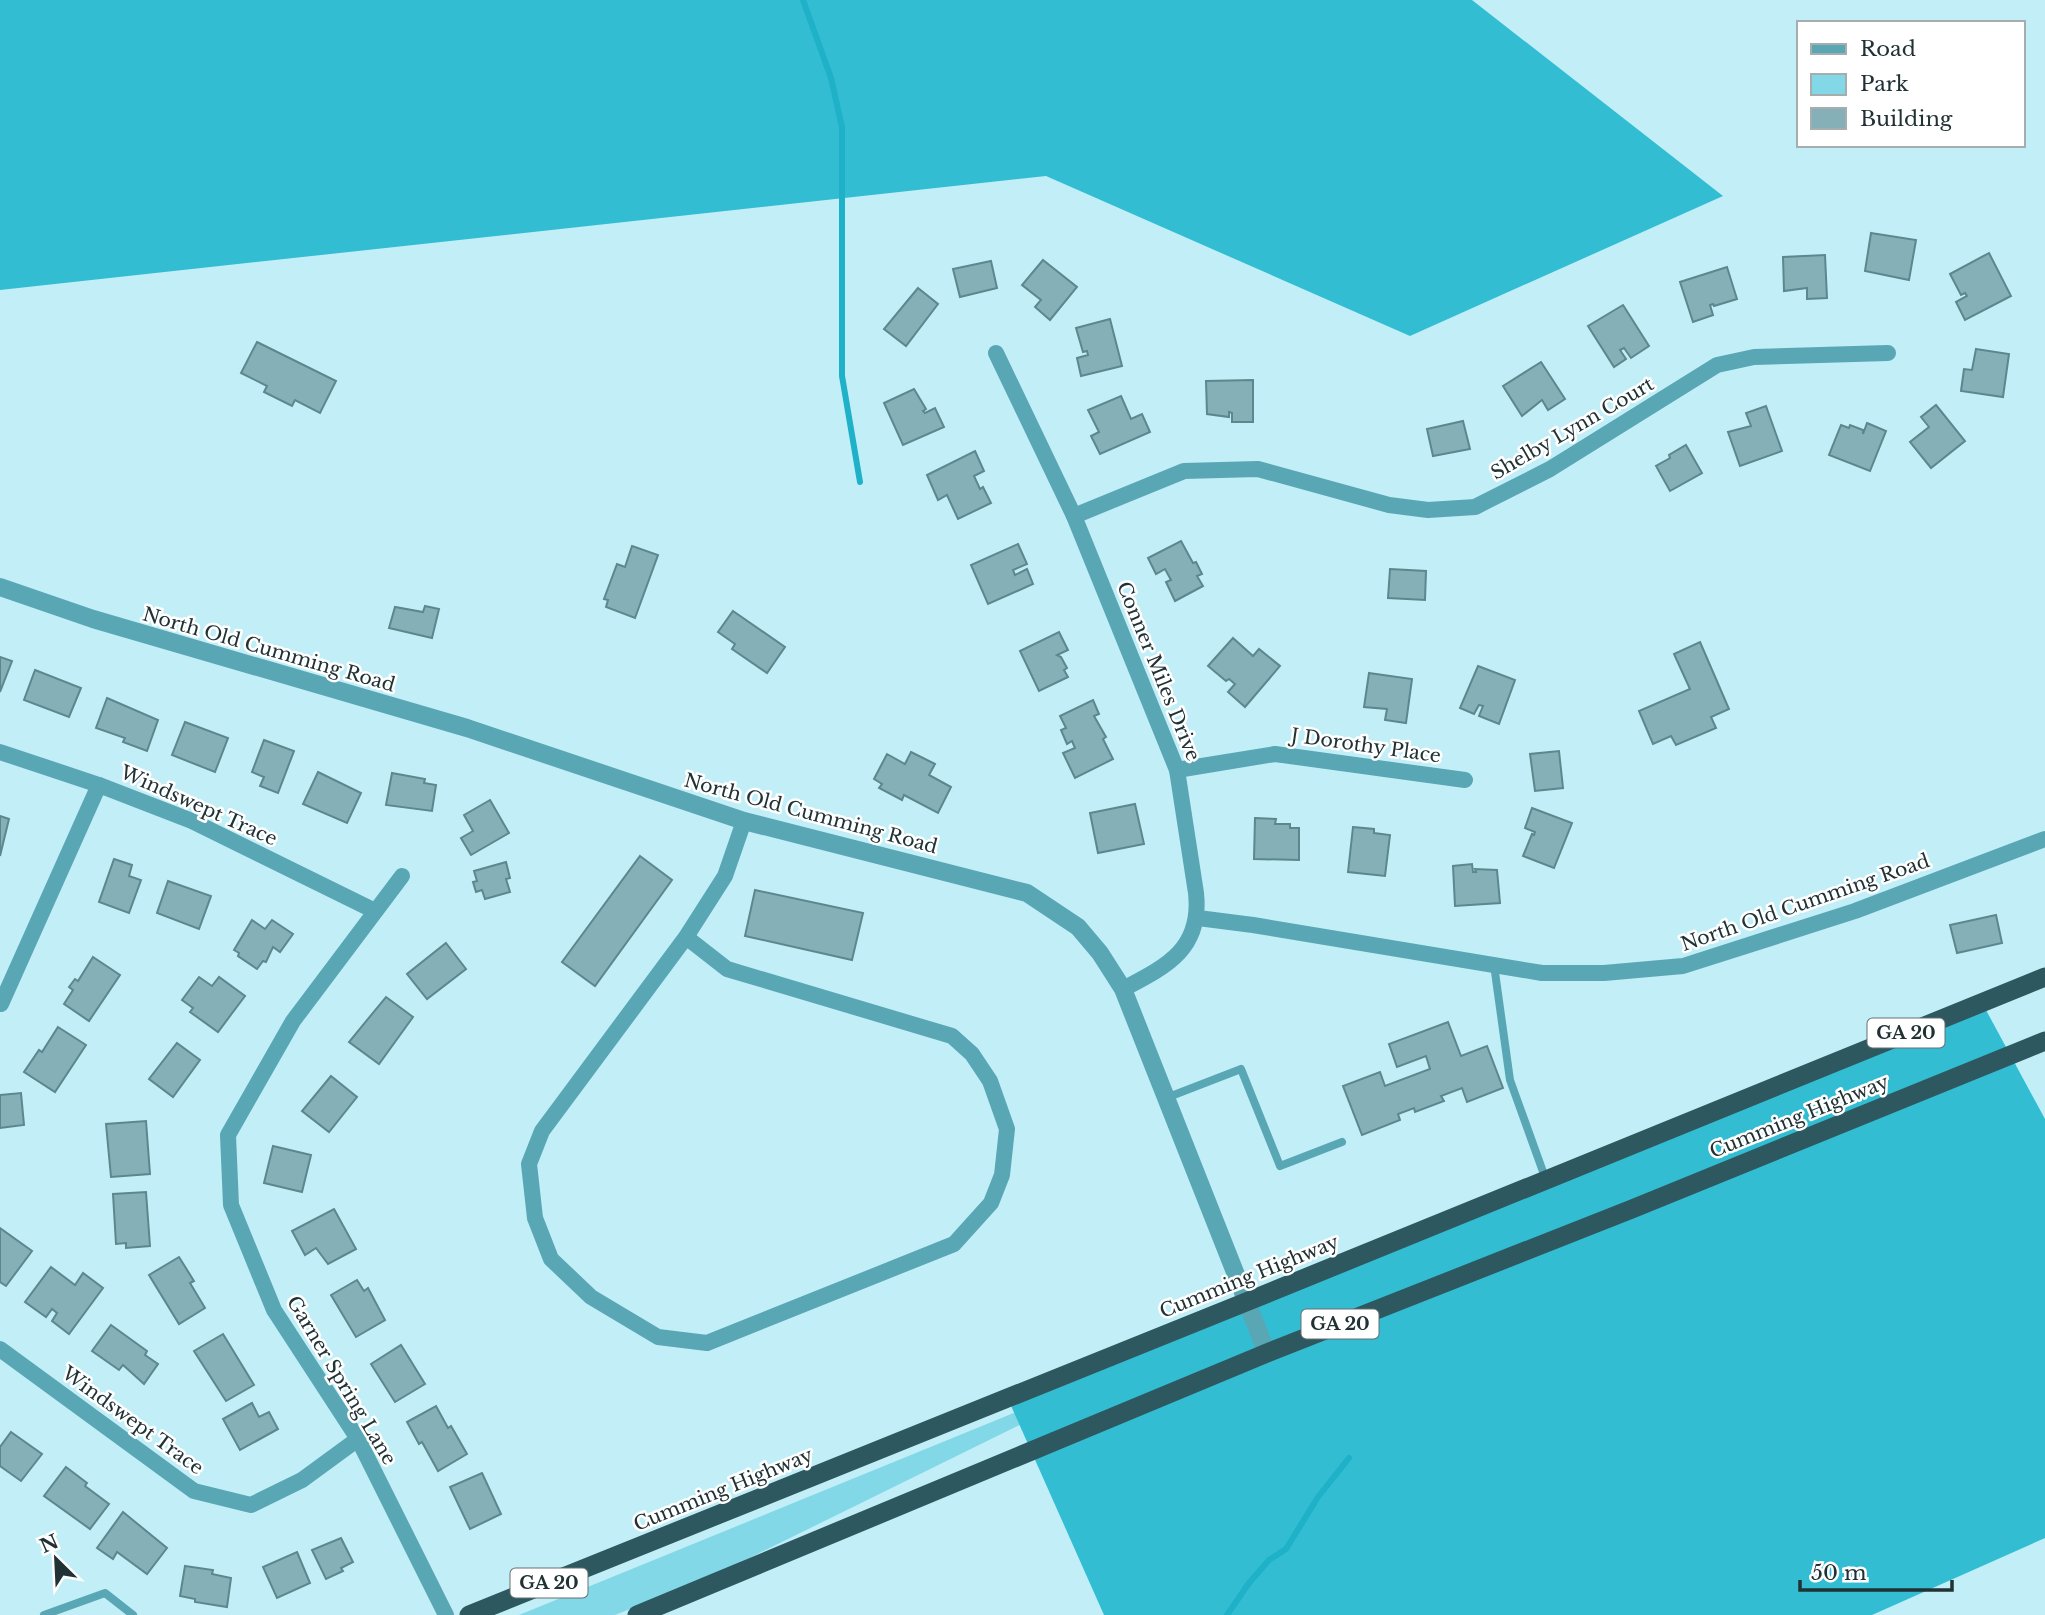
<svg xmlns="http://www.w3.org/2000/svg" width="2045" height="1615" font-family="'Libre Baskerville',serif">
<style>
.green{fill:#83d8e8}
.forest{fill:#33bdd3}
.lines{fill:none;stroke-linecap:round;stroke-linejoin:round}
.stream{stroke:#1eb1c7;stroke-width:6}
.building{fill:#85b0b8;stroke:#5d878f;stroke-width:2}
.service{stroke:#59a7b5;stroke-width:8}
.minor{stroke:#59a7b5;stroke-width:16}
.tertiary{stroke:#59a7b5;stroke-width:18}
.trunk{stroke:#2e585f;stroke-width:19}
.labels{text-anchor:middle;stroke-width:5;stroke-linejoin:round;paint-order:stroke}
.shield{fill:#fff;stroke:#647072;stroke-width:2}
.shield-label{font-size:18px;font-weight:bold;fill:#213235}
.street-label{font-size:19px;fill:#213235;stroke:#fff}
</style>
<rect width="100%" height="100%" fill="#c2eff7"/>
<path class="green" d="M1188,1342l-473,233 -100,40h-96z"/>
<g class="forest">
<path d="M0,0h1472l251,196 -313,140 -364,-160 -1046,114z"/>
<path d="M1980,999l65,120v419l-173,77h-768l-100,-225z"/>
</g>
<g class="lines">
<g class="stream">
<path d="M803,0l28,78 11,49v249l18,106"/>
<path d="M1227,1615l22,-32 20,-23 17,-11 32,-52 31,-39"/>
</g>
</g>
<g class="building">
<path d="M1871,233l45,7 -7,40 -44,-9z"/>
<path d="M1989,253l22,43 -46,24 -9,-18 11,-6 -2,-3 -4,2 -11,-21z"/>
<path d="M1825,255l2,43 -20,1v-11l-23,3 -1,-34z"/>
<path d="M1043,260l34,27 -27,33 -15,-13 6,-7 -19,-15z"/>
<path d="M991,261l6,27 -37,9 -7,-28z"/>
<path d="M1727,267l10,32 -23,7 -1,-2 -3,1 3,10 -20,7 -13,-40z"/>
<path d="M918,288l20,16 -32,42 -22,-17z"/>
<path d="M1623,305l26,41 -18,12 -7,-10 -4,2 6,9 -12,8 -26,-41z"/>
<path d="M1110,319l12,47 -41,10 -4,-18 11,-3 -1,-4 -4,1 -7,-24z"/>
<path d="M257,342l79,39 -16,32 -25,-13 -3,6 -28,-14 3,-6 -26,-13z"/>
<path d="M1976,349l33,5 -6,43 -42,-6 3,-22 8,1z"/>
<path d="M1541,362l24,37 -17,11 -6,-10 -20,16 -19,-30z"/>
<path d="M1253,380v42h-21v-9l-3,-1v5l-22,-3 -1,-33z"/>
<path d="M914,389l12,20 -3,2 2,2 10,-5 9,19 -41,18 -19,-42z"/>
<path d="M1121,396l10,23 11,-5 8,18 -50,22 -9,-18 8,-4 -11,-22z"/>
<path d="M1936,405l29,36 -34,27 -21,-26 19,-15 -8,-10z"/>
<path d="M1766,406l16,45 -42,15 -12,-34 23,-6 -5,-13z"/>
<path d="M1463,421l7,28 -37,7 -6,-27z"/>
<path d="M1867,423l19,8 -16,40 -41,-16 12,-30 8,3 1,-3 13,5v4z"/>
<path d="M1686,445l16,28 -32,18 -14,-25 14,-8 -1,-3z"/>
<path d="M975,451l9,20 -10,5 6,13 3,-2 8,16 -33,16 -11,-24 -9,5 -11,-25z"/>
<path d="M1181,541l12,22 3,-1 6,12 -5,2 6,10 -28,15 -9,-19 5,-2 -6,-11 -9,5 -8,-16z"/>
<path d="M1018,544l9,20 -14,6 2,5 12,-6 6,15 -45,20 -17,-39z"/>
<path d="M632,546l26,9 -23,63 -29,-11 2,-7 -4,-1 13,-35 8,3z"/>
<path d="M1390,569l36,2 -1,29 -37,-2z"/>
<path d="M425,606l14,3 -7,29 -43,-10 6,-21 28,5z"/>
<path d="M733,611l52,36 -18,26 -35,-24 3,-5 -17,-12z"/>
<path d="M1059,632l9,18 -11,5 4,2 6,11 -3,2 4,7 -29,14 -19,-40z"/>
<path d="M1233,638l20,18 6,-7 21,17 -35,41 -17,-15 7,-8 -6,-5 -3,2 -18,-15z"/>
<path d="M1700,642l29,67 -18,8 5,11 -40,17 -5,-9 -18,8 -14,-33 51,-22 -16,-35z"/>
<path d="M0,657l12,4 -12,31z"/>
<path d="M1478,666l37,14 -16,44 -20,-8 4,-10 -4,-1 -5,9 -14,-6z"/>
<path d="M35,670l46,18 -12,29 -45,-17z"/>
<path d="M1369,673l43,6 -6,44 -21,-3 2,-11 -23,-2z"/>
<path d="M107,698l51,22 -11,31 -24,-9 2,-4 -29,-10z"/>
<path d="M1093,700l6,14 -5,2 12,21 -3,2 10,20 -38,19 -12,-25 12,-5 -3,-7 -5,3 -6,-14 5,-2 -6,-12z"/>
<path d="M185,722l43,16 -13,34 -43,-17z"/>
<path d="M264,740l30,11 -16,42 -18,-7 4,-9 -12,-5z"/>
<path d="M1559,751l4,37 -28,3 -5,-37z"/>
<path d="M911,752l24,12 -6,11 22,12 -13,26 -34,-18 -2,5 -23,-12 3,-4 -8,-5 13,-25 18,10z"/>
<path d="M318,772l43,21 -14,30 -44,-19z"/>
<path d="M392,773l33,6 -1,4 12,2 -4,26 -46,-6z"/>
<path d="M490,800l19,33 -38,22 -10,-17 12,-7 -9,-16z"/>
<path d="M1135,804l9,40 -46,9 -8,-40z"/>
<path d="M1532,808l40,15 -18,45 -31,-12 9,-22 2,1 1,-3 -10,-4z"/>
<path d="M0,816l9,3 -9,37z"/>
<path d="M1255,818l21,1 -1,5h15v4h9v32l-45,-1z"/>
<path d="M1353,827l21,2v4l16,2 -5,41 -37,-4z"/>
<path d="M640,856l32,24 -77,106 -33,-24z"/>
<path d="M114,859l18,6 -3,11 12,4 -12,33 -30,-11z"/>
<path d="M506,862l4,16 -4,1 4,13 -25,7 -3,-9 -6,2 -3,-10 4,-1 -3,-10z"/>
<path d="M1472,864l1,8h3l-1,-3 22,1 3,33 -45,3 -2,-40z"/>
<path d="M168,881l43,15 -12,33 -42,-16z"/>
<path d="M755,890l108,23 -11,47 -107,-24z"/>
<path d="M1996,915l6,28 -45,10 -7,-28z"/>
<path d="M252,920l13,9 7,-9 21,14 -13,18 -7,-5 -7,15 -3,-1 -6,8 -19,-13 1,-3 -5,-3z"/>
<path d="M446,943l20,26 -39,30 -20,-25z"/>
<path d="M93,957l27,18 -31,46 -25,-17 9,-14 -4,-3 6,-8 3,2z"/>
<path d="M199,977l13,9 7,-9 26,19 -27,36 -28,-20 3,-4 -11,-8z"/>
<path d="M386,997l27,20 -34,47 -30,-22z"/>
<path d="M1448,1022l13,34 26,-10 16,42 -36,14 -5,-14 -21,8 3,5 -29,11 -1,-4 -16,6 2,6 -38,15 -19,-49 37,-14 5,14 45,-17 -4,-13 -29,11 -8,-23z"/>
<path d="M58,1027l28,18 -31,47 -31,-20 15,-22 3,2z"/>
<path d="M177,1043l23,17 -27,37 -24,-18z"/>
<path d="M331,1076l26,21 -28,35 -27,-21z"/>
<path d="M21,1093l3,32 -24,3v-33z"/>
<path d="M146,1121l4,53 -39,3 -5,-53z"/>
<path d="M273,1146l38,9 -9,37 -38,-9z"/>
<path d="M146,1192l4,54 -24,2v-5l-10,1 -3,-50z"/>
<path d="M334,1209l22,40 -28,15 -12,-16 -11,7 -13,-24z"/>
<path d="M0,1228l32,23 -26,35 -6,-4z"/>
<path d="M179,1257l15,24 -4,2 15,25 -26,16 -30,-49z"/>
<path d="M51,1267l24,18 8,-12 20,15 -34,46 -17,-13 5,-8 -5,-4 -6,8 -21,-15z"/>
<path d="M357,1280l7,11 4,-3 17,32 -29,17 -25,-42z"/>
<path d="M111,1325l36,26 -2,4 13,9 -14,20 -21,-19 -4,5 -27,-19z"/>
<path d="M223,1334l31,51 -28,16 -32,-50z"/>
<path d="M401,1345l24,39 -30,18 -24,-38z"/>
<path d="M252,1403l7,14 10,-5 9,17 -38,21 -17,-31z"/>
<path d="M436,1406l12,22 3,-2 16,28 -29,17 -16,-29 -3,2 -12,-22z"/>
<path d="M11,1432l31,22 -21,27 -21,-15v-19z"/>
<path d="M66,1467l21,16 -2,3 24,18 -19,25 -46,-33z"/>
<path d="M482,1473l19,41 -31,15 -20,-42z"/>
<path d="M123,1512l44,36 -20,26 -30,-22 -4,7 -16,-11z"/>
<path d="M341,1538l12,24 -12,6 2,3 -17,8 -14,-29z"/>
<path d="M297,1552l13,31 -33,15 -14,-31z"/>
<path d="M185,1566l28,4 -1,4 19,4 -4,29 -32,-5v-3l-15,-3z"/>
</g>
<g class="lines">
<g class="service">
<path d="M1494,965l16,115 36,100"/>
<path d="M1166,1098l75,-29 39,97 62,-24"/>
<path d="M44,1615l61,-22 28,22"/>
</g>
<g class="minor">
<path d="M996,353l78,163 103,254 19,123c6,56 -29,73 -73,96"/>
<path d="M1074,516l110,-45 74,-2 131,36 39,5 47,-3 75,-38 167,-104 37,-8 134,-4"/>
<path d="M0,752l99,33 93,36 183,90"/>
<path d="M1177,770l98,-16 190,26"/>
<path d="M402,876l-109,145 -65,114 3,70 43,105 84,129 88,176"/>
<path d="M1198,918l55,7 289,48h62l79,-7 172,-55 190,-72"/>
<path d="M686,937l41,32 225,67 20,18 18,27 17,48 -5,46 -11,28 -37,41 -247,99 -49,-6 -67,-40 -40,-38 -16,-41 -6,-54 13,-33 144,-194 39,-61 19,-55"/>
<path d="M1,1004l98,-219"/>
<path d="M0,1349l194,142 57,14 51,-25 56,-41"/>
</g>
<path class="tertiary" d="M0,587l93,32 374,109 277,93 283,72 51,34 22,26 23,36 144,364"/>
<g class="trunk">
<path d="M469,1615l777,-313 799,-325"/>
<path d="M637,1615l630,-262 365,-144 413,-168"/>
</g>
</g>
<g class="labels">
<g class="shield">
<rect x="1867.5" y="1018.5" width="77" height="29" rx="5"/>
<rect x="1301.5" y="1309.5" width="77" height="29" rx="5"/>
<rect x="510.5" y="1568.5" width="77" height="29" rx="5"/>
</g>
<g class="shield-label">
<text x="1906" y="1039">GA 20</text>
<text x="1340" y="1330">GA 20</text>
<text x="549" y="1589">GA 20</text>
</g>
<g class="street-label">
<text transform="translate(1572 428) rotate(-30)" y="7">Shelby Lynn Court</text>
<text transform="translate(269 649) rotate(16)" y="7">North Old Cumming Road</text>
<text transform="translate(1159 671) rotate(68)" y="7">Conner Miles Drive</text>
<text transform="translate(1366 745) rotate(8)" y="7">J Dorothy Place</text>
<text transform="translate(199 805) rotate(24)" y="7">Windswept Trace</text>
<text transform="translate(811 813) rotate(15)" y="7">North Old Cumming Road</text>
<text transform="translate(1805 902) rotate(-19)" y="7">North Old Cumming Road</text>
<text transform="translate(1799 1116) rotate(-22)" y="7">Cumming Highway</text>
<text transform="translate(1249 1276) rotate(-22)" y="7">Cumming Highway</text>
<text transform="translate(342 1380) rotate(59)" y="7">Garner Spring Lane</text>
<text transform="translate(133 1420) rotate(36)" y="7">Windswept Trace</text>
<text transform="translate(723 1489) rotate(-22)" y="7">Cumming Highway</text>
</g>
</g>
<rect x="1797" y="21" width="228" height="126" fill="#ffffff" stroke="#a6adae" stroke-width="2"/>
<rect x="1811" y="44" width="35" height="10" fill="#59a7b5" stroke="#a6adae" stroke-width="2"/>
<text x="1860" y="56" font-size="21" fill="#213235">Road</text>
<rect x="1811" y="74" width="35" height="21" fill="#83d8e8" stroke="#a6adae" stroke-width="2"/>
<text x="1860" y="91" font-size="21" fill="#213235">Park</text>
<rect x="1811" y="108" width="35" height="21" fill="#85b0b8" stroke="#a6adae" stroke-width="2"/>
<text x="1860" y="126" font-size="21" fill="#213235">Building</text>
<g transform="translate(56 1559) rotate(336)" stroke="#ffffff" stroke-width="5" paint-order="stroke">
<path d="M0-5L12 26L0 18L-12 26Z" fill="#213235"/>
<text y="-10" font-size="19" font-weight="bold" text-anchor="middle" fill="#213235">N</text>
</g>
<path d="M1800 1580v10h152v-10" fill="none" stroke="#213235" stroke-width="3.5"/>
<text x="1811" y="1580" font-size="21" fill="#213235" stroke="#ffffff" stroke-width="5" paint-order="stroke">50 m</text>
</svg>
